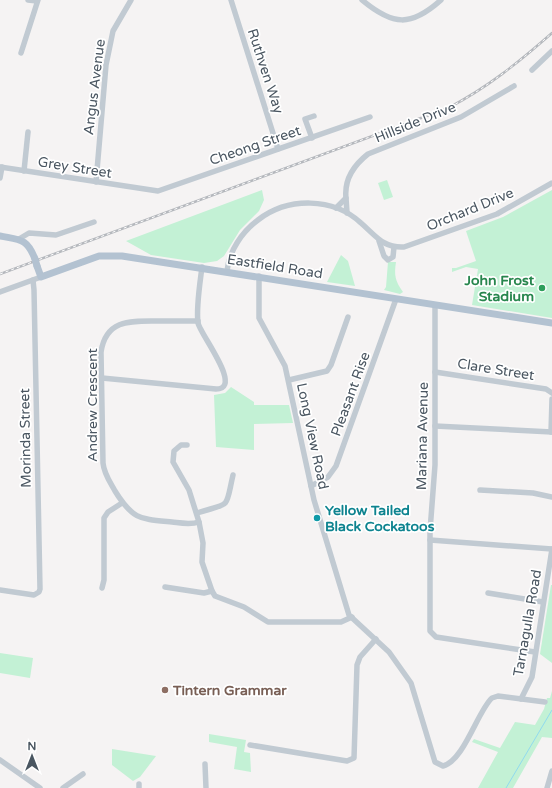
<svg xmlns="http://www.w3.org/2000/svg" width="552" height="788" font-family="'Varela Round',sans-serif">
<style>
.green{fill:#c3f1d5}
.lines{fill:none;stroke-linecap:round;stroke-linejoin:round}
.stream{stroke:#90daee;stroke-width:1}
.minor{stroke:#c1cad2;stroke-width:5.5}
.major{stroke:#b3c2d1;stroke-width:7}
.rail-casing{stroke:#b5b8bd;stroke-width:2.5}
.rail{stroke:#fff;stroke-width:1;stroke-dasharray:3;stroke-linecap:butt}
.major-bridge{stroke:#b3c2d1;stroke-width:7}
.leisure-dot{fill:#2e9e5b;stroke:#fff;stroke-width:1.5}
.culture-dot{fill:#0f9aa8;stroke:#fff;stroke-width:1.5}
.education-dot{fill:#8d6e63;stroke:#fff;stroke-width:1.5}
.labels{text-anchor:middle;stroke-width:3.5;stroke-linejoin:round;paint-order:stroke}
.street-label{font-size:14px;fill:#4a5661;stroke:#fff}
.leisure-label{font-size:14px;font-weight:bold;fill:#27864d;stroke:#fff;text-anchor:end}
.culture-label{font-size:14px;font-weight:bold;fill:#0d838f;stroke:#fff;text-anchor:start}
.education-label{font-size:14px;font-weight:bold;fill:#785e54;stroke:#fff;text-anchor:start}
</style>
<rect width="100%" height="100%" fill="#f5f3f3"/>
<g class="green">
<path d="M387,180l6,17 -9,3 -6,-17z"/>
<path d="M262,190l2,10 -5,11 -19,19 -16,26 -7,5 -13,2 -53,-8 -25,-14z"/>
<path d="M552,190v128l-80,-13 6,-36 -12,-2 -14,5v-4h4l20,-7 -10,-30 37,-14z"/>
<path d="M341,255l7,6 7,25 -28,-4z"/>
<path d="M388,262h8c-2,13 -1,19 7,30l-3,2 -16,-4 2,-3z"/>
<path d="M231,387l23,15v3h35l4,18 -39,1v26l-38,-3 -2,-52 11,-2z"/>
<path d="M551,585h1v78l-12,-9z"/>
<path d="M0,653l33,5 -3,20 -30,-5z"/>
<path d="M552,691v47l-10,-1 -29,51h-35l20,-36 -26,-10 2,-3 26,9 15,-26 20,3 9,-16 3,-11h3z"/>
<path d="M209,734l37,6 -2,12 6,1 1,19 -17,-3 3,-22 -28,-5z"/>
<path d="M112,749l44,7 -16,21 -7,4 -21,-16z"/>
</g>
<g class="lines">
<path class="stream" d="M506,788l46,-78"/>
<g class="minor">
<path d="M28,0l9,1"/>
<path d="M231,0l47,149"/>
<path d="M362,0c31,26 49,27 79,0"/>
<path d="M21,53l17,-53"/>
<path d="M532,70l20,-19"/>
<path d="M312,138l-7,-19 9,-3"/>
<path d="M0,167l158,24 212,-74"/>
<path d="M24,171l4,-39"/>
<path d="M0,178l2,-11"/>
<path d="M96,182l10,-117 7,-34 18,-31"/>
<path d="M346,198l1,15"/>
<path d="M336,208l10,-10c-2,-19 8,-33 22,-44l93,-37 53,-31"/>
<path d="M19,239l10,-6 27,2 38,-13"/>
<path d="M379,241l5,15 4,4 5,-3 1,-10"/>
<path d="M227,271c2,-20 15,-39 31,-51 30,-23 75,-23 103,3 15,13 22,25 43,24l93,-33 55,-31"/>
<path d="M259,276v42l26,48 29,134 35,115 40,37 22,31 24,79 8,4c21,-5 35,-56 49,-68l6,-2 47,6"/>
<path d="M0,292l41,-15"/>
<path d="M435,305v160l-5,66v100l6,6 99,15"/>
<path d="M198,321c-14,0 -27,0 -41,0 -26,0 -51,-2 -56,31l2,111c1,11 7,19 12,28 18,29 25,28 57,31 9,1 18,3 27,0l4,21 -1,19 10,29 3,5 29,11 24,15h73l11,-5"/>
<path d="M435,372l111,17 6,4"/>
<path d="M102,378l114,11c28,0 -16,-55 -18,-66 -2,-16 2,-40 4,-56"/>
<path d="M289,380l38,-9 4,-6 17,-48"/>
<path d="M435,426l117,6"/>
<path d="M551,432l1,-33"/>
<path d="M187,445h-6l-7,6 -1,11 16,28 10,32"/>
<path d="M311,486l17,-9 8,-11 60,-167"/>
<path d="M480,490l53,3 19,4"/>
<path d="M197,513c35,-11 28,-3 36,-38"/>
<path d="M430,540l122,9"/>
<path d="M165,587l39,6 8,-2"/>
<path d="M102,588l2,-8v-62l4,-6 14,-9"/>
<path d="M0,590l34,5 5,-3 1,-3 -6,-299 -1,-10"/>
<path d="M488,593l55,9"/>
<path d="M521,699l11,-22 20,-128"/>
<path d="M250,745l97,16 7,-3 3,-93 3,-8 16,-18"/>
<path d="M0,760l40,28"/>
<path d="M205,764l1,24"/>
<path d="M63,788l20,-14"/>
<path d="M139,788v-4"/>
<path d="M547,788l5,-17"/>
</g>
<g class="major">
<path d="M0,236c20,4 27,2 35,23"/>
<path d="M37,266l4,11 58,-21h23l430,67"/>
</g>
<defs>
<path id="rail" d="M0,274l448,-166c39,-20 71,-46 104,-75"/>
</defs>
<use href="#rail" class="rail-casing"/>
<use href="#rail" class="rail"/>
<path class="major-bridge" d="M35,259l2,7"/>
</g>
<circle class="leisure-dot" cx="542" cy="288" r="4"/>
<circle class="culture-dot" cx="317" cy="518" r="4"/>
<circle class="education-dot" cx="165" cy="690" r="4"/>
<g class="labels">
<g class="street-label">
<text transform="translate(266 71) rotate(72)" y="5">Ruthven Way</text>
<text transform="translate(94 87) rotate(-83)" y="5">Angus Avenue</text>
<text transform="translate(415 122) rotate(-22)" y="5">Hillside Drive</text>
<text transform="translate(255 145) rotate(-19)" y="5">Cheong Street</text>
<text transform="translate(75 167) rotate(9)" y="5">Grey Street</text>
<text transform="translate(470 209) rotate(-22)" y="5">Orchard Drive</text>
<text transform="translate(275 266) rotate(9)" y="5">Eastfield Road</text>
<text transform="translate(496 369) rotate(9)" y="5">Clare Street</text>
<text transform="translate(350 394) rotate(-70)" y="5">Pleasant Rise</text>
<text transform="translate(92 405) rotate(-90)" y="5">Andrew Crescent</text>
<text transform="translate(313 436) rotate(78)" y="5">Long View Road</text>
<text transform="translate(422 436) rotate(-89)" y="5">Mariana Avenue</text>
<text transform="translate(25 438) rotate(-91)" y="5">Morinda Street</text>
<text transform="translate(527 623) rotate(-80)" y="5">Tarnagulla Road</text>
</g>
<g class="leisure-label">
<text x="534" y="285">John Frost<tspan x="534" dy="16">Stadium</tspan></text>
</g>
<g class="culture-label">
<text x="325" y="515">Yellow Tailed<tspan x="325" dy="16">Black Cockatoos</tspan></text>
</g>
<g class="education-label">
<text x="173" y="695">Tintern Grammar</text>
</g>
</g>
<g transform="translate(32 756)" stroke="#ffffff" stroke-width="3" paint-order="stroke">
<path d="M0-3L7 15L0 10L-7 15Z" fill="#4a5661"/>
<text y="-6" font-size="11" font-weight="bold" text-anchor="middle" fill="#4a5661">N</text>
</g>
</svg>
